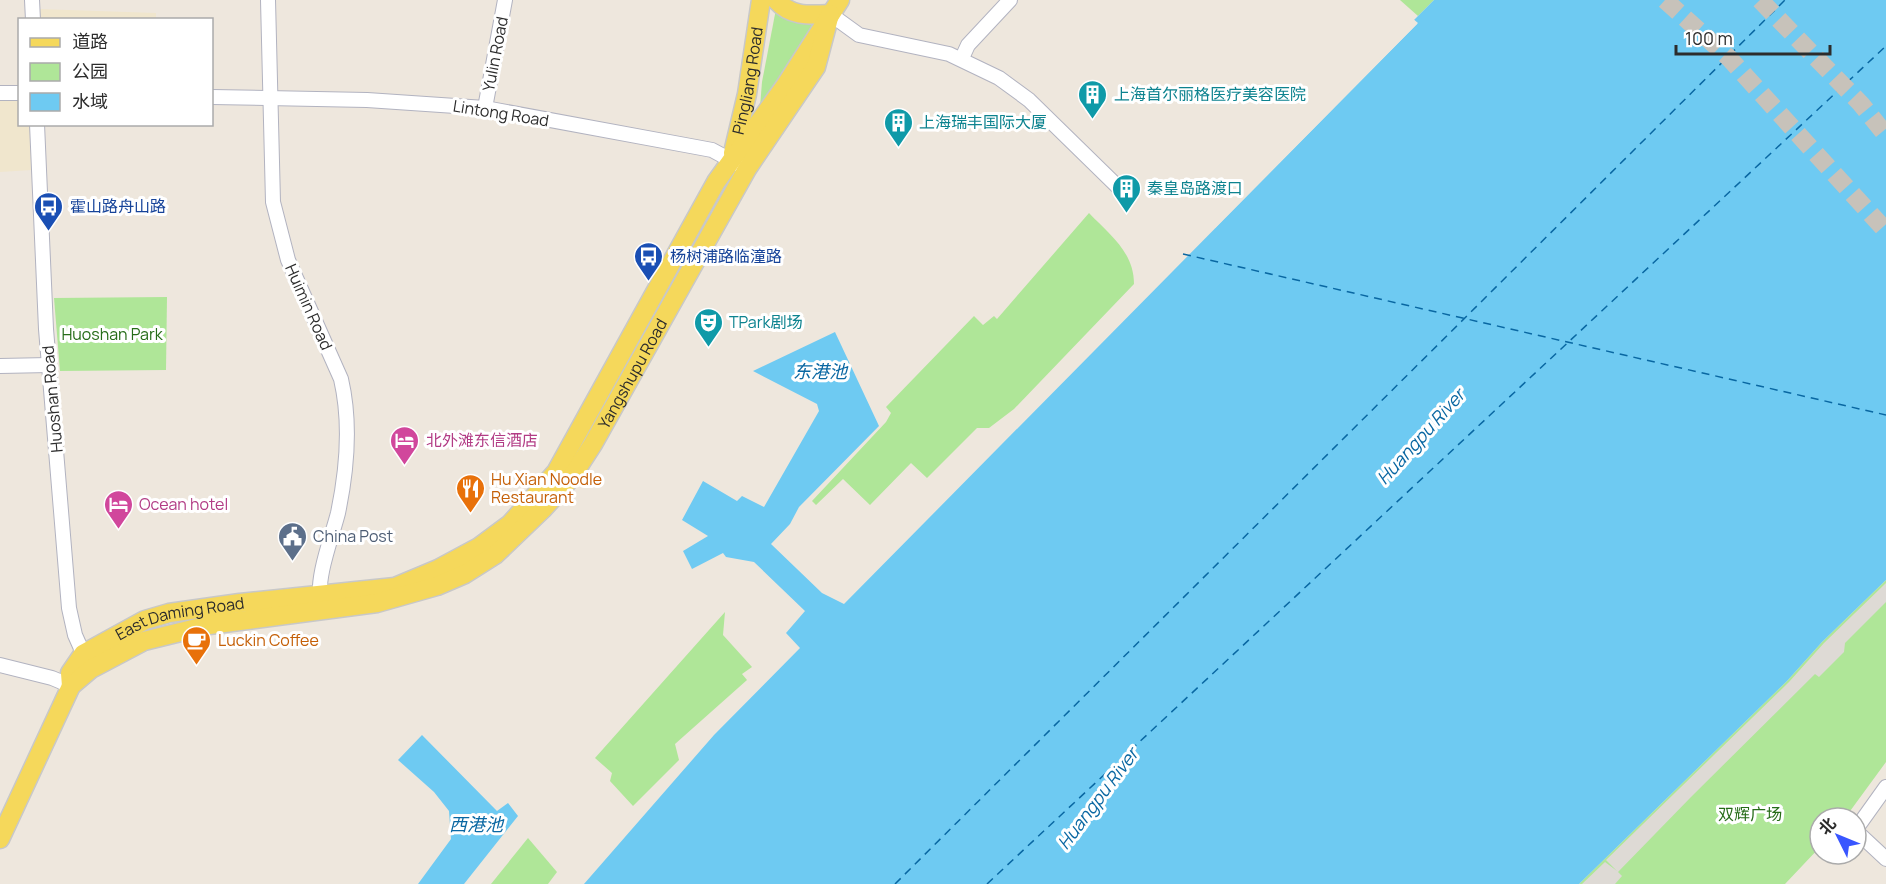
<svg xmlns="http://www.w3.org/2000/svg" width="1886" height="884" font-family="Manrope,'Noto Sans SC',sans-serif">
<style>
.education{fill:#f0e6cd}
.green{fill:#afe698}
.plaza{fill:#dedad5}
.water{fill:#6ecaf2}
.pier{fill:#eee7dd}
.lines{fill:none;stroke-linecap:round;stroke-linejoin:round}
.ferry{stroke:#0967a2;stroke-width:1.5;stroke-dasharray:8 6;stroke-linecap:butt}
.major-tunnel{stroke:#c7c2ba;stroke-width:18;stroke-dasharray:18 9;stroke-linecap:butt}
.minor-casing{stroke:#b2b3c0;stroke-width:16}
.major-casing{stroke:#c8c8c8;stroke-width:21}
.minor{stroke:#fff;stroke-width:14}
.major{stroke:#f5d85b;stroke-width:18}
.labels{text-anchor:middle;stroke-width:6;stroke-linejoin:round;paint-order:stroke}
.street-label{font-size:16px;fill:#2c2c2c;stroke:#fff}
.culture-label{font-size:16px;fill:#0d838f;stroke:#fff;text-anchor:start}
.transit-label{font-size:16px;fill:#164399;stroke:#fff;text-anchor:start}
.park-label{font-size:16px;fill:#266c18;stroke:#fff}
.hotel-label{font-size:16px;fill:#b23c85;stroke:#fff;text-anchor:start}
.food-label{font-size:16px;fill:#c56008;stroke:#fff;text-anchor:start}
.service-label{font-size:16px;fill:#4e5e75;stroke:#fff;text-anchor:start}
.water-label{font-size:18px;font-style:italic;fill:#0967a2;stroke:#fff}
</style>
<rect width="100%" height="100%" fill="#eee7dd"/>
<g class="education">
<path d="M39,9l117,4v6h-116z"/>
<path d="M19,99l1,25 10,1 2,45 -32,2v-72z"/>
</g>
<g class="green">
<path d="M1400,0h34l-16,16z"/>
<path d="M776,9l37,15 -53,83 2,-25z"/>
<path d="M1089,213c21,22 45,39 45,71l-120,125 -25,19h-12l-50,50 -16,-15 -41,42 -27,-26 -27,26 -4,-4 74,-79 5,-9 -5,-6 88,-91 9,9 11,-9 3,3z"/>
<path d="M167,297l-1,73 -106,1 -6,-73z"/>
<path d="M1886,580v182l-41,56h-25v29l-35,37h-206l208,-203 35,-39z"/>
<path d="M725,612l-2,23 29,32 -10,7 5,6 -72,64 4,16 -46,46 -23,-25 2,-8 -17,-15z"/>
<path d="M528,838l29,34 -9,12h-57z"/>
</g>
<path class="plaza" d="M1886,583v19l-41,41 -1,9 -25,25 -4,-3 -124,123 -73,75 4,4 -7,8h-33l23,-22 12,9 -11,-11 183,-178 35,-39z"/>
<g class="water">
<path d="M1434,0h452v580l-64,62 -35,39 -208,203h-995l130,-149 86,-87 -14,-15 19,-22 -51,-49 -28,-5 -3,-4 -31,16 -9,-18 25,-15 -26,-16 21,-39 34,20 5,-5 22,11 55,-96 -2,-7 -64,-33 82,-39 44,94 -80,81 -9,17 -19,20 51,49 22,11 573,-580 -3,-4z"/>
<path d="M422,735l75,76 11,-8 10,13 -54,68h-46l33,-45 -2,-28 -15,-19 -36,-32z"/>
</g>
<path class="pier" d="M1412,18l6,5 -203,205 -2,-1 200,-203z"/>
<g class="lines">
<g class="ferry">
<path d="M1183,254l703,161"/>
<path d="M895,884l890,-884"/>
<path d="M987,884l899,-838"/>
</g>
<g class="major-tunnel">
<path d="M1665,0l64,58 157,173"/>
<path d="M1760,0l101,104 25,31"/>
</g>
<defs>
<g id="minor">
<path d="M32,0l1,20"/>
<path d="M268,0l5,202 15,58 53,119c10,43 6,91 -3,134 -6,24 -23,66 -17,90"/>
<path d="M830,14l29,21 90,19 50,24 30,22 88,86"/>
<path d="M962,58l6,-13 42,-45"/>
<path d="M0,93h20"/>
<path d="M212,97l155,3 118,8 211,39 16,3 26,14"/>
<path d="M485,108l20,-108"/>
<path d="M37,124l9,205 23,279 6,27 12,27"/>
<path d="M0,366l49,-1"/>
<path d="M0,665l52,13 19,8"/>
<path d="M1856,829l30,-42"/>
<path d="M1856,831l30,28"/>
</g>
<g id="major">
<path d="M776,0c15,17 33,15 54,14"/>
<path id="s1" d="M733,153l14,-59 14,-94"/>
<path id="s2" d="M71,686l-1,-13 13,-19 62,-34 24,-7 71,-10 155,-16 43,-18 41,-22 31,-23 46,-52 160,-290 69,-96 55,-86"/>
<path id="s3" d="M0,839l71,-153 20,-17 53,-28 65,-16 168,-22 60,-17 28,-12 30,-19 48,-46 28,-31 22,-34 154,-275 69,-102 14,-53"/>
</g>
</defs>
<use href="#minor" class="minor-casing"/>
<use href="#major" class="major-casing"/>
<use href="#minor" class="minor"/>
<use href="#major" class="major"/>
</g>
<defs>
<symbol id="building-pin" viewBox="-11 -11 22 30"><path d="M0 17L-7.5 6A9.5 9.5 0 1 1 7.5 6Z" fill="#0f9aa8" stroke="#fff"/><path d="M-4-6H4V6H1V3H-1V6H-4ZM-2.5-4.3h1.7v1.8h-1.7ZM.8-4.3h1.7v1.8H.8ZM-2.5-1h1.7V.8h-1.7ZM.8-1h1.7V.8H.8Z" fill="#fff"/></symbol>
<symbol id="bus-pin" viewBox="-11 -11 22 30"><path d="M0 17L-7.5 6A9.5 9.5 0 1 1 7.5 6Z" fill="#1a4fb4" stroke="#fff"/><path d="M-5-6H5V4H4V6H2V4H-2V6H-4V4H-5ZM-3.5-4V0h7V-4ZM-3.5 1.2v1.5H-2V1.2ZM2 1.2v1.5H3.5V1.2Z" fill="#fff"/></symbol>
<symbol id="theatre-pin" viewBox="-11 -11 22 30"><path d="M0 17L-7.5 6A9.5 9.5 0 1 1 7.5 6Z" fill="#0f9aa8" stroke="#fff"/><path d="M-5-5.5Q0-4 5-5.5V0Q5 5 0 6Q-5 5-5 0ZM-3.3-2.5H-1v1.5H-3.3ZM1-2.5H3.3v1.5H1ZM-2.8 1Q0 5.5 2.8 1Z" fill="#fff"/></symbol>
<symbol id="hotel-pin" viewBox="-11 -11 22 30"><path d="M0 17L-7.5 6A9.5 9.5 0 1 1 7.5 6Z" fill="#d1479c" stroke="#fff"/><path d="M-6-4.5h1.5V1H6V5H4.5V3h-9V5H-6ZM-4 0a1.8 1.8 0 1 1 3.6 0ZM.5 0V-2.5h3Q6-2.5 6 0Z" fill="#fff"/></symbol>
<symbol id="restaurant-pin" viewBox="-11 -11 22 30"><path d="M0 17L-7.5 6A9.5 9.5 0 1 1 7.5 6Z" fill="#e8710a" stroke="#fff"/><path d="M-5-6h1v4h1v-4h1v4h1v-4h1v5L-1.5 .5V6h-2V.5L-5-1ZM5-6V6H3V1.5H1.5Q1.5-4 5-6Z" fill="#fff"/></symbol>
<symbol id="civic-pin" viewBox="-11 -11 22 30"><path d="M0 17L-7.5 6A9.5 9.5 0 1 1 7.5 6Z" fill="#5c6f8a" stroke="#fff"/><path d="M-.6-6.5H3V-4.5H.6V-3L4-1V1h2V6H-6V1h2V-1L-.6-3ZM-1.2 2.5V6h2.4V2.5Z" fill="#fff"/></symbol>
<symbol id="cafe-pin" viewBox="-11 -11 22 30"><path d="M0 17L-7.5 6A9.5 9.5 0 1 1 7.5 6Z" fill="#e8710a" stroke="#fff"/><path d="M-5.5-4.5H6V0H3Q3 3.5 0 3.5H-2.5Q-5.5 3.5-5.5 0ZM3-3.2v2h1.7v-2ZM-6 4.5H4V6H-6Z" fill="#fff"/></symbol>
</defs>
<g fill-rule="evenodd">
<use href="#building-pin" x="1076" y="78" width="33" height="45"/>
<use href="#building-pin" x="882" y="106" width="33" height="45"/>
<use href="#building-pin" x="1110" y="172" width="33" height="45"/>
<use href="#bus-pin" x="32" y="190" width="33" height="45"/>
<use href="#bus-pin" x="632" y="240" width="33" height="45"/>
<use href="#theatre-pin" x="692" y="306" width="33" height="45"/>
<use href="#hotel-pin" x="388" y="424" width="33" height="45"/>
<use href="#restaurant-pin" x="454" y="472" width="33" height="45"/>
<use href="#hotel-pin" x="102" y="488" width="33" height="45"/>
<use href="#civic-pin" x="276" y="520" width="33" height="45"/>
<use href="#cafe-pin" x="180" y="624" width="33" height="45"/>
</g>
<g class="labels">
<g class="street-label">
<text transform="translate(495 54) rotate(-79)" y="6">Yulin Road</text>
<text dy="6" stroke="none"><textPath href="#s1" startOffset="74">Pingliang Road</textPath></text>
<text transform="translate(501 113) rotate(9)" y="6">Lintong Road</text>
<text transform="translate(309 307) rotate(66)" y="6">Huimin Road</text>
<text dy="6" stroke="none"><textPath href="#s3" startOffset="849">Yangshupu Road</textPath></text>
<text transform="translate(52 399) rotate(-95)" y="6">Huoshan Road</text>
<text dy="6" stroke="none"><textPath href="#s2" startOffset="141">East Daming Road</textPath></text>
</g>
<g class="culture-label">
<text x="1114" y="100">上海首尔丽格医疗美容医院</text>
<text x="919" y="128">上海瑞丰国际大厦</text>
<text x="1147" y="194">秦皇岛路渡口</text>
<text x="729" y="328">TPark剧场</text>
</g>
<g class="transit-label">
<text x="70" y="212">霍山路舟山路</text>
<text x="670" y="262">杨树浦路临潼路</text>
</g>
<g class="park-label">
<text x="112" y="340">Huoshan Park</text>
<text x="1750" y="820">双辉广场</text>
</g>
<g class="hotel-label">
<text x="426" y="446">北外滩东信酒店</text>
<text x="139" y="510">Ocean hotel</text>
</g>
<g class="food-label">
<text x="491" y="485">Hu Xian Noodle<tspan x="491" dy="18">Restaurant</tspan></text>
<text x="218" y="646">Luckin Coffee</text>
</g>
<g class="service-label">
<text x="313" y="542">China Post</text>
</g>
<g class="water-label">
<text x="820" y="378">东港池</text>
<text transform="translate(1421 437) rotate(-48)" y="6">Huangpu River</text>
<text transform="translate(1098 799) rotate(-53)" y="6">Huangpu River</text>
<text x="476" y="831">西港池</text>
</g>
</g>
<rect x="18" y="18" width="195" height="108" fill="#ffffff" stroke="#ababab" stroke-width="1.5"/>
<rect x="30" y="38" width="30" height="9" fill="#f5d85b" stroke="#ababab" stroke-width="1.5"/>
<text x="72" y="48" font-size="18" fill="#2c2c2c">道路</text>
<rect x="30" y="63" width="30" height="18" fill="#afe698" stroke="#ababab" stroke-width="1.5"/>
<text x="72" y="78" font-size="18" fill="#2c2c2c">公园</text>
<rect x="30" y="93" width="30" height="18" fill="#6ecaf2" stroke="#ababab" stroke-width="1.5"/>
<text x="72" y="108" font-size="18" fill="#2c2c2c">水域</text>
<g transform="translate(1838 836) rotate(313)"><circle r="28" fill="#ffffff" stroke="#ababab" stroke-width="1.5"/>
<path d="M0-4.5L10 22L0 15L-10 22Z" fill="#3956ff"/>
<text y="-9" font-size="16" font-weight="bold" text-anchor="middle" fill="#2c2c2c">北</text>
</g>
<path d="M1676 45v9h154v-9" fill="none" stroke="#2c2c2c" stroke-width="3"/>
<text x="1685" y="45" font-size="18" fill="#2c2c2c" stroke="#ffffff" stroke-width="4.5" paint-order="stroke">100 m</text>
</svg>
